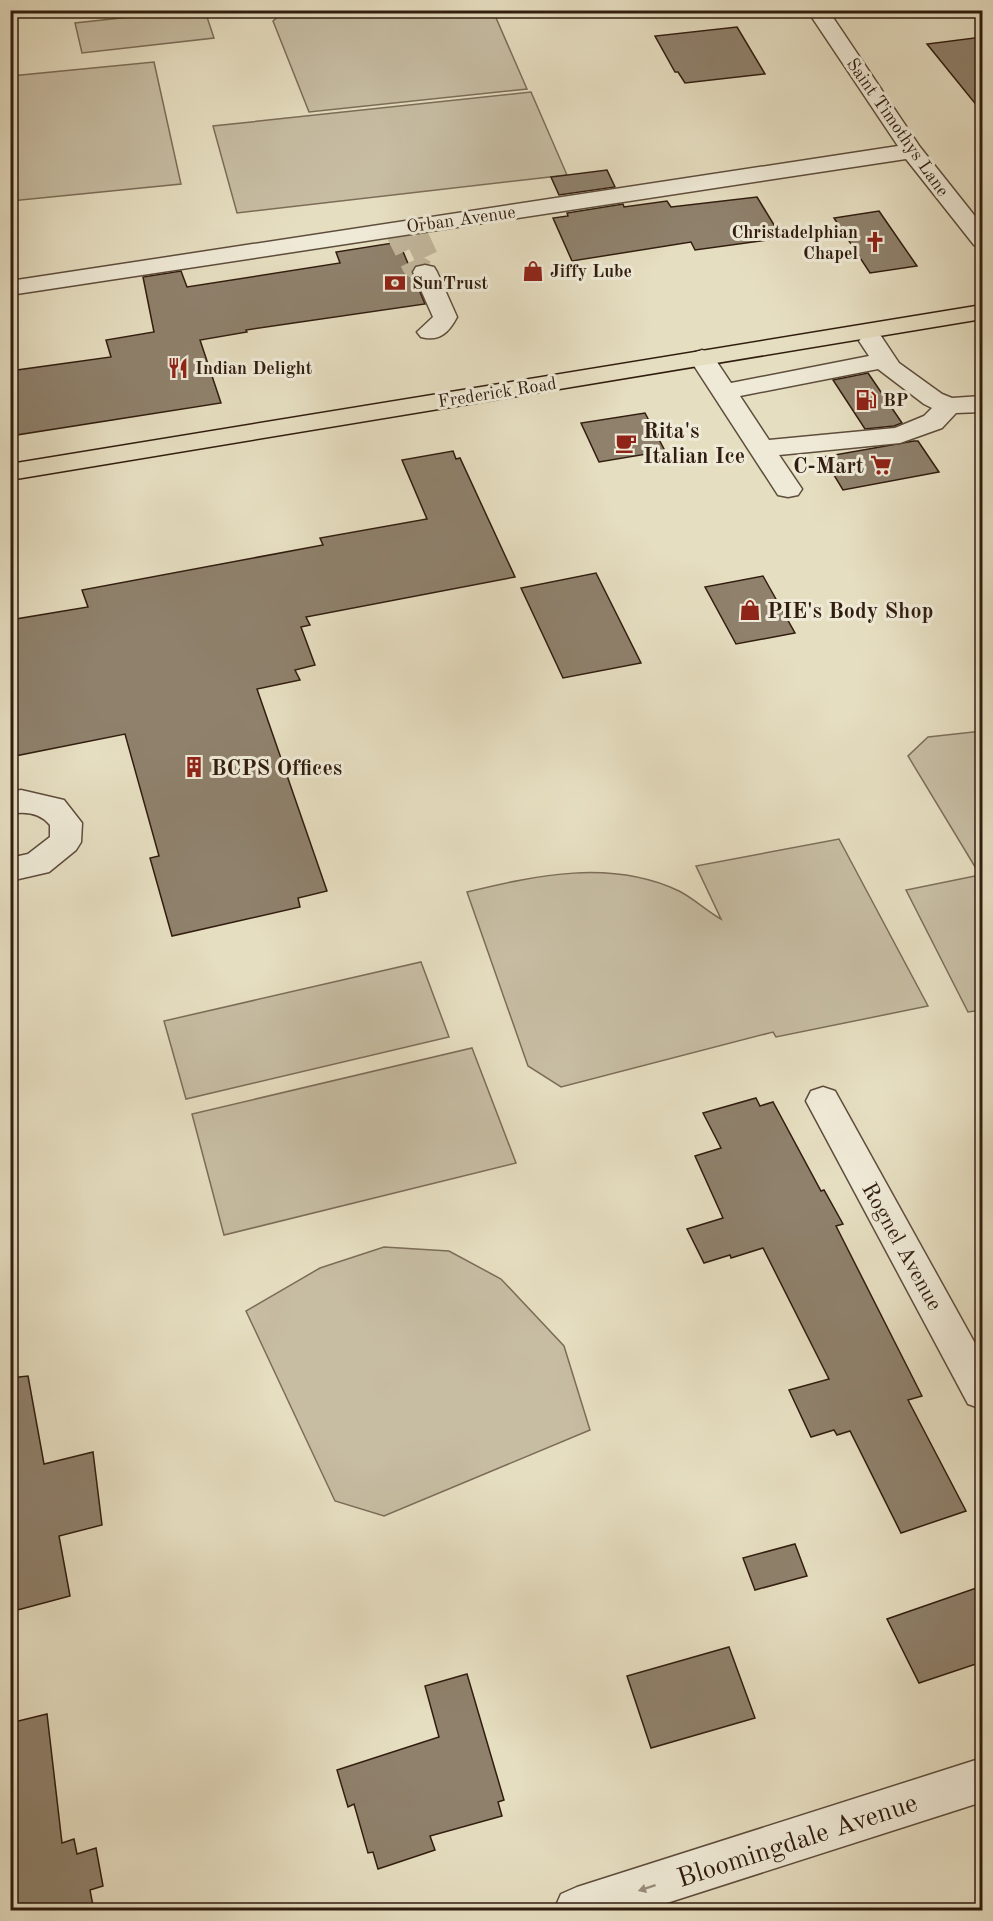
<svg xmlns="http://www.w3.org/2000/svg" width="993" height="1921" font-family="'Old Standard TT',serif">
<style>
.green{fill:#c7bda3;stroke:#7c6d59;stroke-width:1.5}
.building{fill:#8f816c;stroke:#311d0f;stroke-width:1.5}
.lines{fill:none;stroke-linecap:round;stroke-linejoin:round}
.minor-tunnel{stroke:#c2b79d;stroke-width:24;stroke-dasharray:24 12;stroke-linecap:butt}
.minor-casing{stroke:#5e4d3c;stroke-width:3}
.major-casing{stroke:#311d0f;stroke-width:3}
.minor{fill:#efead7;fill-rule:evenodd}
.major{fill:#e6dec1;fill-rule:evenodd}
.oneway{fill:#9a8e7d}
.labels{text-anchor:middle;stroke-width:6;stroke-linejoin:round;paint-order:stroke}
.far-street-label{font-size:18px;fill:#311d0f;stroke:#efead7}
.far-poi-label{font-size:18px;font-weight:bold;fill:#311d0f;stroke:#efead7;text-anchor:start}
.poi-label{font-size:22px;font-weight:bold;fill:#311d0f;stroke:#efead7;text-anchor:start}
.street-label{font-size:22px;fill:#311d0f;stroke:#efead7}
.near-street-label{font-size:27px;fill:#311d0f;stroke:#efead7}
</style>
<rect width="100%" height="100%" fill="#e6dec1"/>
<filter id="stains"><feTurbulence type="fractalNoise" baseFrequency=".00333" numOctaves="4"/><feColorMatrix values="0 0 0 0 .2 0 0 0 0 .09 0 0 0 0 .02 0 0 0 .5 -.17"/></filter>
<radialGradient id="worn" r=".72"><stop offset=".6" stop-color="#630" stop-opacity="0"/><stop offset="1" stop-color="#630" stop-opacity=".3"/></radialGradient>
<g class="green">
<path d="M295,10l198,1 34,78 -218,23 -36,-91 11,-9z"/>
<path d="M186,11h19l9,27 -132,15 -7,-30z"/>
<path d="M154,62l27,122 -170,17v-125z"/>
<path d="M531,92l36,83 -330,38 -24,-87z"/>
<path d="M982,731v279l-14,2 -62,-122 74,-15 -72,-119 20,-19z"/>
<path d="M839,839l89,167 -152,31 -3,-5 -212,55 -33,-21 -61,-174c70,-17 144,-33 212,-1 14,7 28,20 42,28l-25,-53z"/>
<path d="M421,962l28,75 -263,62 -22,-78z"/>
<path d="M472,1048l44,115 -292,72 -32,-121z"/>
<path d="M384,1247l65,4 52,28 63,67 26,84 -206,86 -49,-15 -89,-190 74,-43z"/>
</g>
<g class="building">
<path d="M737,27l28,47 -80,9 -7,-11h-3l-20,-36z"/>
<path d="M982,37v75l-55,-68z"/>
<path d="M607,170l8,17 -56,8 -8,-18z"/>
<path d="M757,197l25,41 -87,12 -4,-8 -119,19 -19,-43 15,-2 -1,-3 56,-9 1,3 43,-6 4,6z"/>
<path d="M879,211l38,55 -47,7 -36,-55z"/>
<path d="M399,242l26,62 -179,26 1,2 -47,8 21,63 -211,33v-65l101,-14 -5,-17 48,-8 -11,-55 38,-6 6,16 153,-24 -4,-11z"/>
<path d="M868,373l34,50 -8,3 -29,3 -32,-49z"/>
<path d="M645,413l20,38 -66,11 -18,-39z"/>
<path d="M914,441h4l21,31 -96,18 -20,-33z"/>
<path d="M453,451l3,8 4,-1 55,119 -209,40 4,8 -9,2 14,38 -20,5 5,10 -43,9 70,202 -29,7 2,9 -128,29 -22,-78 9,-2 -34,-122 -115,23v-137l78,-13 -6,-17 241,-45 -3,-7 107,-19 -25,-59z"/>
<path d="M596,573l45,90 -78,15 -42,-90z"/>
<path d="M763,576l32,57 -59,11 -31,-57z"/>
<path d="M756,1098l4,8 13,-4 48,89 3,-1 19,34 -7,2 86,170 -14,4 58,111 -65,22 -51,-102 -13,4 -3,-5 -23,7 -22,-47 40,-11 -66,-131 -32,10 -1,-3 -26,8 -17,-34 36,-11 -28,-62 26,-8 -18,-35z"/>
<path d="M28,1376l16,88 49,-12 9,73 -43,11 11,60 -60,16v-234z"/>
<path d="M795,1544l12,32 -52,14 -12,-32z"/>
<path d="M982,1586v76l-63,21 -32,-64z"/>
<path d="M729,1647l26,71 -104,30 -24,-72z"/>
<path d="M467,1674l37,126 -6,2 4,14 -72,20 5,14 -57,19 -5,-17 -5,1 -14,-49 -6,3 -11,-37 102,-33 -14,-51z"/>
<path d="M47,1714l15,129 12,-4 3,15 19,-6 7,38 -13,4 4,21h-84v-188z"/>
</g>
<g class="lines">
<path class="minor-tunnel" d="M396,229l18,37 11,6 5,-4 -1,-5 -17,-36"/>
<defs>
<g id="minor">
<path d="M807,10h21l92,137 62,78v22l-8,-2 -68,-86 -896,136v-14l888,-135z"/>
<path d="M425,265l9,2 3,5 20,45c-8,15 -17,25 -36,20l-4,-5 16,-15 -20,-45 3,-5z"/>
<path d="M872,333l9,3 18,27 43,31 10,4 30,-2v16l-26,1 -14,15 -42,15 -121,12 23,34 -4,6 -10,2 -10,-2 -89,-137 4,-5 9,-3 9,3 20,30 138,-27 -10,-15 4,-5zM878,369l46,35 8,4 -8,8 -29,12 -126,12 -29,-44z"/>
<path d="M21,790l43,10 18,23 -1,19 -5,8 -27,22 -39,9v-23l18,-4 22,-17v-12c-10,-12 -24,-14 -40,-11v-22z"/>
<path d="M823,1087l12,4 147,265v53l-14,-5 -162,-303 5,-10z"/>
<path d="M982,1758v44l-337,108h-91l7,-16 16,-7z"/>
</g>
<path id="major" d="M982,305v14l-972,161v-16z"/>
</defs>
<use href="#minor" class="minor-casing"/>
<use href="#major" class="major-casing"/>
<use href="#minor" class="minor"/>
<use href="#major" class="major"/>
</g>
<defs><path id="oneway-solid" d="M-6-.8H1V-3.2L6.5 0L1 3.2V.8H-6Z" transform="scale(1.5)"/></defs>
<use class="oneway" href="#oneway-solid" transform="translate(647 1888) rotate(162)"/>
<defs>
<symbol id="church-bare" viewBox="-9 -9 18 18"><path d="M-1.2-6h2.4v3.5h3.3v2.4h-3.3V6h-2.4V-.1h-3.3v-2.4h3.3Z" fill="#8f2418" stroke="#efead7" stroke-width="2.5" paint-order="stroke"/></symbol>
<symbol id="shop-bare" viewBox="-9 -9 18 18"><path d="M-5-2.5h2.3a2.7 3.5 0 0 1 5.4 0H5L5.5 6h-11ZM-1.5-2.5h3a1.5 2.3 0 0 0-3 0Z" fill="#8f2418" stroke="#efead7" stroke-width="2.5" paint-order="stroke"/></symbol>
<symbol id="bank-bare" viewBox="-9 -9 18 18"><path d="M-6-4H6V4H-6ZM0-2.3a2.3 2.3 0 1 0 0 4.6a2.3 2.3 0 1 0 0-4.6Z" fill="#8f2418" stroke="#efead7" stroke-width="2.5" paint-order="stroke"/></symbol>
<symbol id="restaurant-bare" viewBox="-9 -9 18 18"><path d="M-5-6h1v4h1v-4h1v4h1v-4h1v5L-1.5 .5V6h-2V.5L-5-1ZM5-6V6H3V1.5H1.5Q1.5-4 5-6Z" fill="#8f2418" stroke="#efead7" stroke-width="2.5" paint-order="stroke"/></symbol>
<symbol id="fuel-bare" viewBox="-9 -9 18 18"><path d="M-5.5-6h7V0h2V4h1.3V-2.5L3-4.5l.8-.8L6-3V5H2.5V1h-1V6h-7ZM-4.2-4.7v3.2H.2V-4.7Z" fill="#8f2418" stroke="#efead7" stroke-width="2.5" paint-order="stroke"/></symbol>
<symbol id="cafe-bare" viewBox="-9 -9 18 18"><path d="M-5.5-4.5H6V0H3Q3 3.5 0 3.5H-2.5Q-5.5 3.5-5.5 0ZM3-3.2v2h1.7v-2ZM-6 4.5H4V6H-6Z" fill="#8f2418" stroke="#efead7" stroke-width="2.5" paint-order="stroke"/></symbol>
<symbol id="supermarket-bare" viewBox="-9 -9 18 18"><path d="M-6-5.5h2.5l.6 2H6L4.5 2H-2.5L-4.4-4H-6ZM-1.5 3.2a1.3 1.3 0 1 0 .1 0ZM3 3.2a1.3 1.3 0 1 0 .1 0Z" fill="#8f2418" stroke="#efead7" stroke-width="2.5" paint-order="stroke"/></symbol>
<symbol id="building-bare" viewBox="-9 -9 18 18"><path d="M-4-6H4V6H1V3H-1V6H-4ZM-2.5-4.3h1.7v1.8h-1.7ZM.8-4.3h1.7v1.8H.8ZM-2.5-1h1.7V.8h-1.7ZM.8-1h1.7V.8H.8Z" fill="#8f2418" stroke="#efead7" stroke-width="2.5" paint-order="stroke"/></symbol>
</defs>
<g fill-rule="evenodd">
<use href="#church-bare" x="860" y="227" width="30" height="30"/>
<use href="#shop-bare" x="518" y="256" width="30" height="30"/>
<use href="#bank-bare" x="380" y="268" width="30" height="30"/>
<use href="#restaurant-bare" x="163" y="353" width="30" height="30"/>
<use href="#fuel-bare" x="851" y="385" width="30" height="30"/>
<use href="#cafe-bare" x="611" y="428" width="30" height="30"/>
<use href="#supermarket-bare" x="866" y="450" width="30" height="30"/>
<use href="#shop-bare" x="735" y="595" width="30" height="30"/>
<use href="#building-bare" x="179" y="752" width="30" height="30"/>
</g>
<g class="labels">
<g class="far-street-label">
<text transform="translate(898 127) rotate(55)" y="6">Saint Timothys Lane</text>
<text transform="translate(461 219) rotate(-8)" y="6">Orban Avenue</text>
<text transform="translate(497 392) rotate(-9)" y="6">Frederick Road</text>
</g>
<g class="far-poi-label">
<text x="858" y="238" text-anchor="end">Christadelphian<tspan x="858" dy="21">Chapel</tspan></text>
<text x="550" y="277">Jiffy Lube</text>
<text x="412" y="289">SunTrust</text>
<text x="195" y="374">Indian Delight</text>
<text x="883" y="406">BP</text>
</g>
<g class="poi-label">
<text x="643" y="438">Rita's<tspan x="643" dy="25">Italian Ice</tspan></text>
<text x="864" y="473" text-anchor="end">C-Mart</text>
<text x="767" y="618">PIE's Body Shop</text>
<text x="211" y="775">BCPS Offices</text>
</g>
<g class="street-label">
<text transform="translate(903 1246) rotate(61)" y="8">Rognel Avenue</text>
</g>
<g class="near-street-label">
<text transform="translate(797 1840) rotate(-18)" y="9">Bloomingdale Avenue</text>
</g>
</g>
<rect width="993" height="1921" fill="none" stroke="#e6dec1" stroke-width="36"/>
<rect x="12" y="12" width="969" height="1897" fill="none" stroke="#311d0f" stroke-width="3"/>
<rect x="18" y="18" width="957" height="1885" fill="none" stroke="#311d0f" stroke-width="1.5"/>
<rect width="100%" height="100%" filter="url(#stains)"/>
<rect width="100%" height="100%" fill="url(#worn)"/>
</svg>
